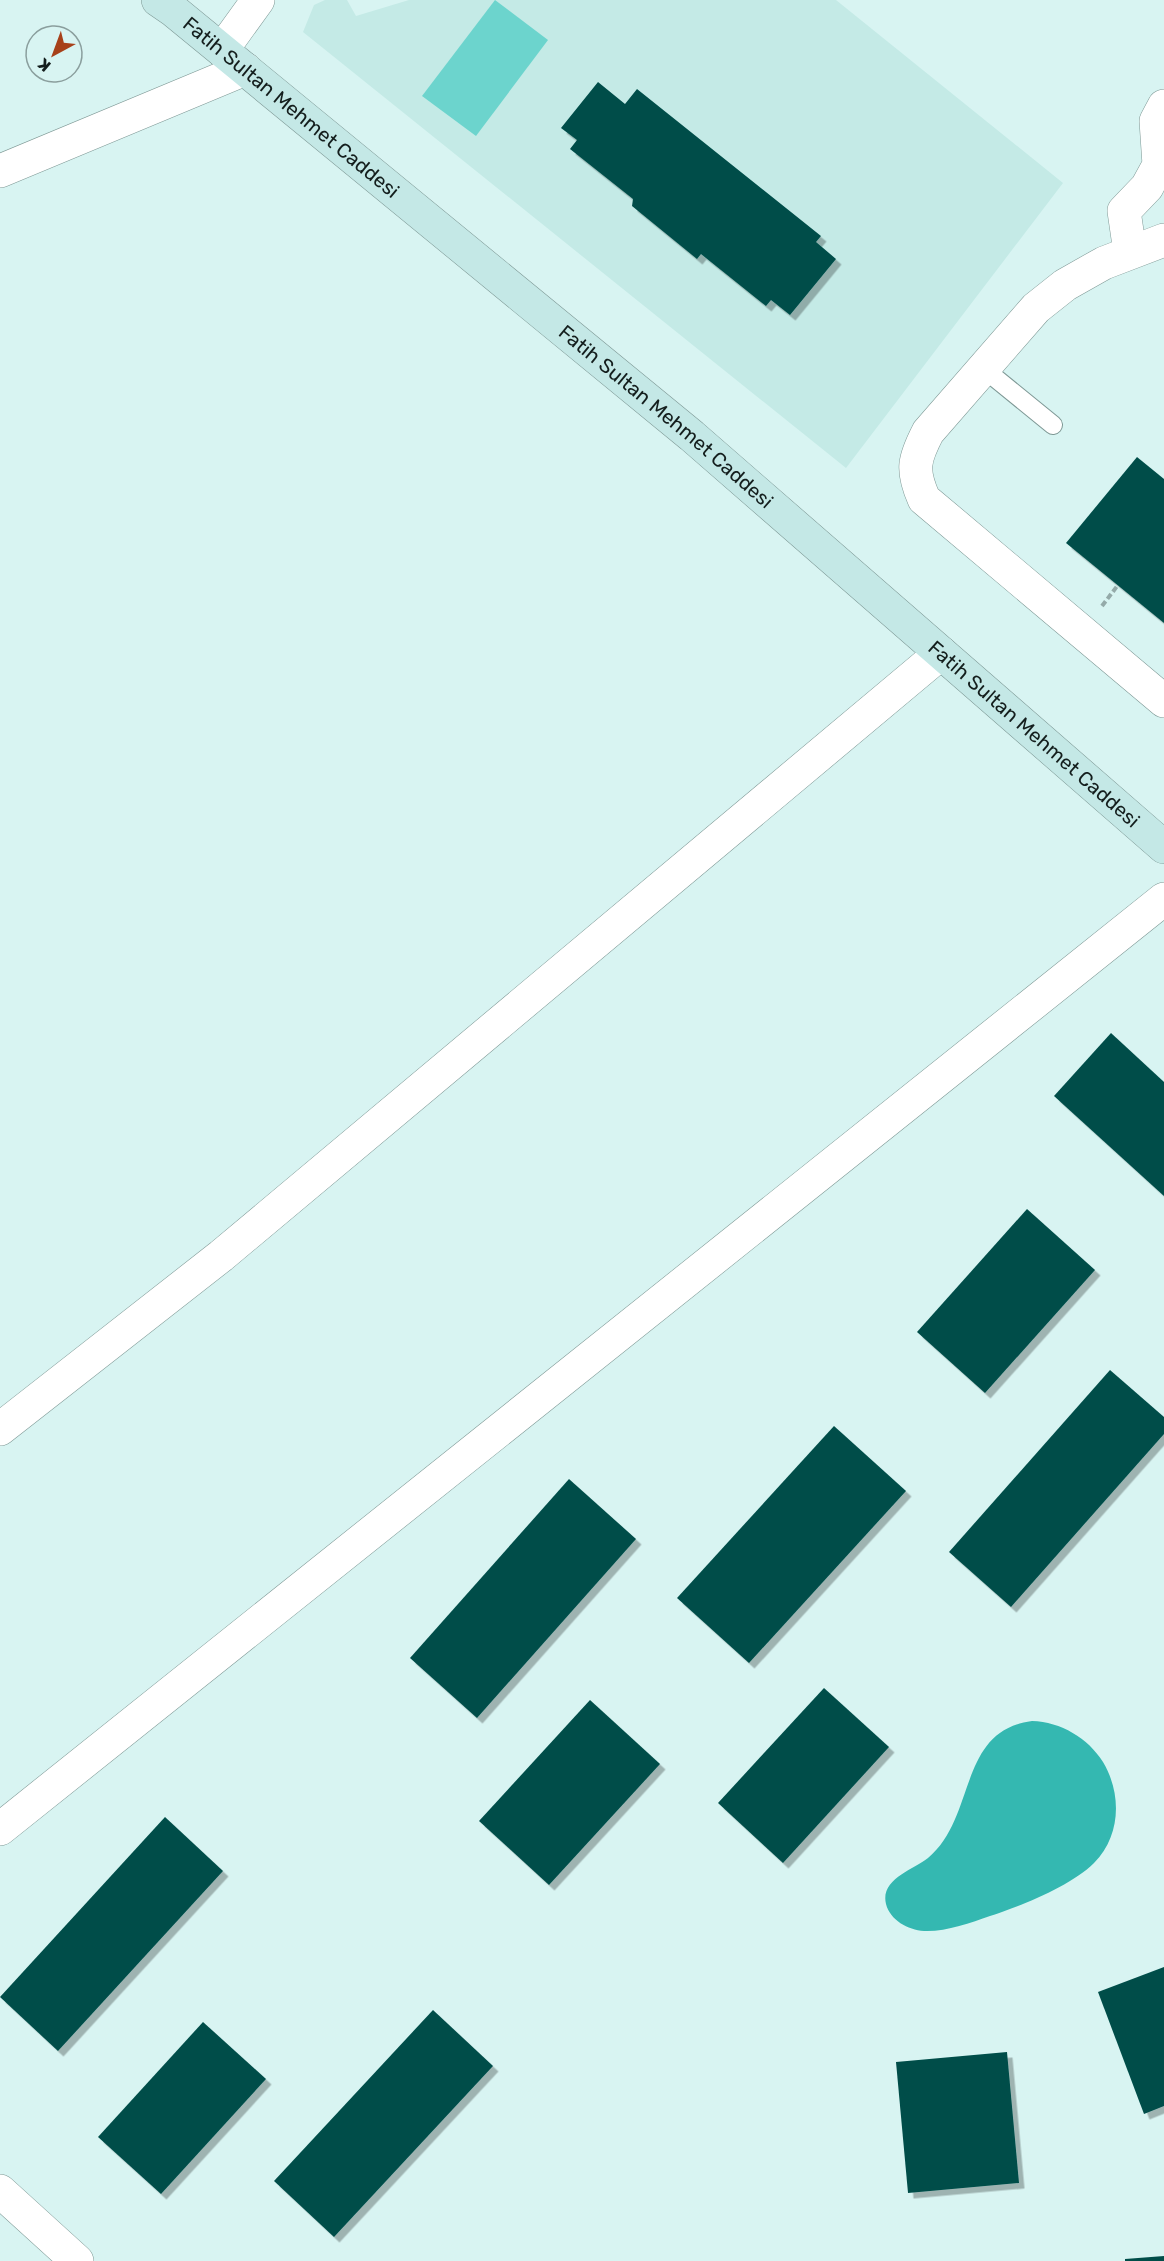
<svg xmlns="http://www.w3.org/2000/svg" width="1164" height="2261" font-family="Rubik,sans-serif">
<style>
.built{fill:#c4eae6}
.green{fill:#6cd4cd}
.water{fill:#34b8b1}
.building{fill:#004e4a;filter:url(#shadow)}
.lines{fill:none;stroke-linecap:round;stroke-linejoin:round}
.lane-casing{stroke:#7e9895;stroke-width:20}
.street-casing{stroke:#7e9895;stroke-width:34}
.secondary-casing{stroke:#7e9895;stroke-width:34}
.path{stroke:#94aaa9;stroke-width:4;stroke-dasharray:6 3;stroke-linecap:butt}
.lane{stroke:#fff;stroke-width:18}
.street{stroke:#fff;stroke-width:33}
.secondary{stroke:#c4e8e6;stroke-width:33}
.labels{text-anchor:middle;stroke-width:6;stroke-linejoin:round;paint-order:stroke}
.street-label{font-size:20px;fill:#141e1d;stroke:#d8f4f2}
</style>
<defs>
<filter id="shadow"><feDropShadow dx="5.5" dy="5.5" stdDeviation="0" flood-color="#0004"/></filter>
</defs>
<rect width="100%" height="100%" fill="#d8f4f2"/>
<path class="built" d="M325,0h22l9,16 53,-16h427l227,183 -217,285 -543,-436 11,-27z"/>
<path class="green" d="M495,0l53,40 -72,96 -54,-40z"/>
<path class="water" d="M1032,1721c29,1 56,17 71,41 19,32 18,74 -9,101 -23,23 -73,43 -104,53 -20,7 -45,16 -66,15 -16,-1 -34,-11 -38,-27 -6,-25 27,-34 42,-46 49,-41 29,-127 104,-137z"/>
<g class="building">
<path d="M598,82l27,22 12,-15 184,147 -5,6 20,17 -46,56 -19,-15 -5,6 -65,-52 -4,5 -65,-53 1,-7 -63,-50 7,-9 -16,-12z"/>
<path d="M1137,457l27,22v144l-98,-80z"/>
<path d="M1111,1033l53,49v114l-110,-100z"/>
<path d="M1027,1209l68,61 -110,123 -68,-61z"/>
<path d="M1110,1370l54,47v17l-153,173 -62,-55z"/>
<path d="M834,1426l72,65 -157,172 -72,-65z"/>
<path d="M569,1479l67,60 -159,179 -67,-60z"/>
<path d="M824,1688l65,59 -106,116 -65,-60z"/>
<path d="M590,1700l70,64 -111,121 -70,-64z"/>
<path d="M165,1817l58,54 -165,180 -58,-54z"/>
<path d="M1164,1967v139l-20,8 -46,-122z"/>
<path d="M433,2010l60,56 -159,171 -60,-56z"/>
<path d="M203,2022l63,57 -105,115 -63,-57z"/>
<path d="M1007,2052l12,131 -111,10 -12,-131z"/>
<path d="M1164,2256v5h-39v-2z"/>
</g>
<g class="lines">
<defs>
<path id="lane" d="M983,368l70,57"/>
<g id="street">
<path d="M222,50l36,-50"/>
<path d="M0,171l245,-102"/>
<path d="M1164,240l-60,23 -39,22 -29,23 -108,124c-14,27 -17,38 -4,67l240,202"/>
<path d="M1130,252l-6,-41 23,-24 12,-22 -3,-44 8,-15"/>
<path d="M0,1429l221,-173 720,-603"/>
<path d="M0,1829l1164,-930"/>
<path d="M0,2191l77,70"/>
</g>
<g id="secondary">
<path id="s1" d="M158,0l16,11 518,425 472,411"/>
</g>
</defs>
<use href="#lane" class="lane-casing"/>
<use href="#street" class="street-casing"/>
<use href="#secondary" class="secondary-casing"/>
<path class="path" d="M1102,606l16,-21"/>
<use href="#lane" class="lane"/>
<use href="#street" class="street"/>
<use href="#secondary" class="secondary"/>
</g>
<g class="labels">
<g class="street-label">
<text dy="7" stroke="none"><textPath href="#s1" startOffset="171">Fatih Sultan Mehmet Caddesi</textPath></text>
<text dy="7" stroke="none"><textPath href="#s1" startOffset="657">Fatih Sultan Mehmet Caddesi</textPath></text>
<text dy="7" stroke="none"><textPath href="#s1" startOffset="1143">Fatih Sultan Mehmet Caddesi</textPath></text>
</g>
</g>
<g transform="translate(54 54) rotate(221)"><circle r="28" fill="#d8f4f2" stroke="#8a9e9d" stroke-width="1.5"/>
<path d="M0-4.5L10 22L0 15L-10 22Z" fill="#a7411a"/>
<text y="-9" font-size="16" font-weight="bold" text-anchor="middle" fill="#141e1d">K</text>
</g>
</svg>
